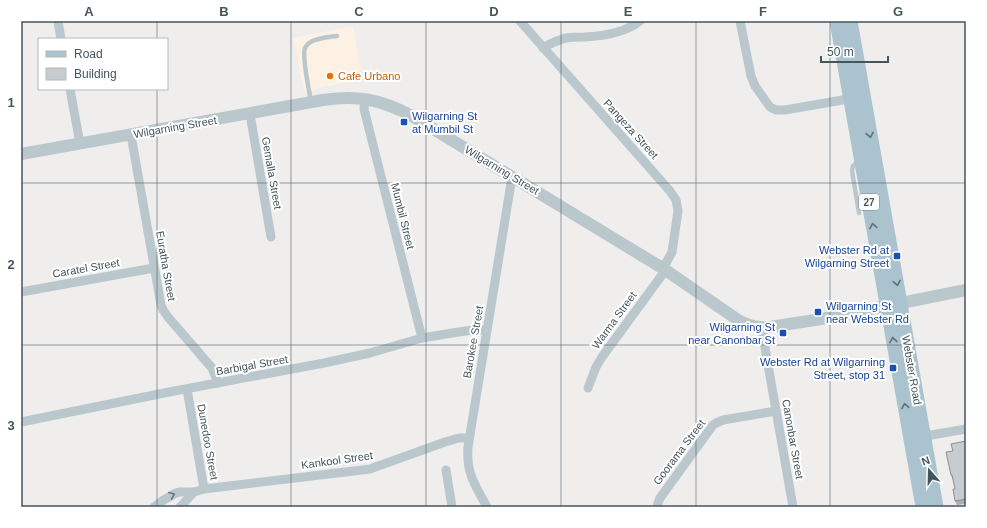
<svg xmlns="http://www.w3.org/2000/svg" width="987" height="528" font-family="Arial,sans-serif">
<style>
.commercial{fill:#fdf1e4}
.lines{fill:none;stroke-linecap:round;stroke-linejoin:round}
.service{stroke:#bac8cd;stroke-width:4.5}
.minor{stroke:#bac8cd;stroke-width:9}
.tertiary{stroke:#bac8cd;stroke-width:12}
.primary{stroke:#abc3ce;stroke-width:15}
.wall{fill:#aaafb3}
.building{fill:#c6ccd0;stroke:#8b8f92}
.oneway{stroke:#5e7078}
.oneway2{stroke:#67787e}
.grid{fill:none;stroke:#44555c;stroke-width:1;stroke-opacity:0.55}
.food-dot{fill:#e8710a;stroke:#fff;stroke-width:1.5}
.transit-dot{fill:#1a4fb4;stroke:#fff;stroke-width:1.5}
.labels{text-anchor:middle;stroke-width:4;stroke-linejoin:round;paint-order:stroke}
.shield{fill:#fff;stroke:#7c888d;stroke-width:1}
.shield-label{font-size:10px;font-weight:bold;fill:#44555c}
.food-label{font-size:11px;fill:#c56008;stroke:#fff;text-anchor:start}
.transit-label{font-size:11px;fill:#164399;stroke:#fff;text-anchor:end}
.street-label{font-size:11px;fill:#44555c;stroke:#fff}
.neatline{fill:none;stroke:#44555c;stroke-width:1.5}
.grid-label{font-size:13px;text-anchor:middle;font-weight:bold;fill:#44555c}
</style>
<rect width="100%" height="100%" fill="#f0eded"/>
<path class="commercial" d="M353,26l10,53 -59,12 -11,-53z"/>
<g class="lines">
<g class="service">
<path d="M311,101c-2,-10 -9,-45 -6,-53 1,-2 3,-4 4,-5 7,-5 20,-6 28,-7"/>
<path d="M858,161l-5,5 -1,5 7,42"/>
</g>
<g class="minor">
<path d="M58,21l3,18"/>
<path d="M520,21l150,170 6,9 2,11 -6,41 -6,11 -4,12 -60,82 -6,10 -8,21"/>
<path d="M740,21l11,55 4,10 15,21 6,3h9l69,-12"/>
<path d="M543,48c8,-5 14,-8 23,-10 6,-1 12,-1 18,-1 20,-1 41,-4 56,-16"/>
<path d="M70,89l10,55"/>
<path d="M365,99l-1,10 2,8 56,221"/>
<path d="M250,114l21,123"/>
<path d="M131,135l30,170 2,5 5,7 44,51 6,15"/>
<path d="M21,292l133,-24"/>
<path d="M762,328l2,14 29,165"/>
<path d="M21,422l148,-30 155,-29 46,-10 52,-15 24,-4 26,-4h15"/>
<path d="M920,437l46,-8"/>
<path d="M446,470l6,37"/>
<path d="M204,489l166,-20 75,-27 14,-4h10"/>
<path d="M154,507l8,-6 12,-7 5,-2h15l10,-3 -17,-100"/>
<path d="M180,507l14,-15"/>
<path d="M487,507c-12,-22 -21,-34 -19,-60l44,-270"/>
<path d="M657,507l1,-4 2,-5 53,-73 3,-2 7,-3 53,-9"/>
</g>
<path class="tertiary" d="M21,154l302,-54c35,-5 57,-1 89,16l252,153 74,51c10,6 20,8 32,7l51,-8 145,-29"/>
<g class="primary">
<path d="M837,21l86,486"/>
<path d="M850,21l86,486"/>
</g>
</g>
<path class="wall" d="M966,441v63l-9,1 -2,-4v-12l-2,-9 -2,-5 2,-24z"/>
<path class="building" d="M966,441v58l-11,2 -2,-12h2l-3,-14h-1l-5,-23 7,-1 -2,-7z"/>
<defs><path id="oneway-chevron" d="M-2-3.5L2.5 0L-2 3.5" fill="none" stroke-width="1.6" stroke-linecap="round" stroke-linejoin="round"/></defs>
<g class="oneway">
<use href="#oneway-chevron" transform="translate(870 135) rotate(80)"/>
<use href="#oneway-chevron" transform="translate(873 226) rotate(-100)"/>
<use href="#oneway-chevron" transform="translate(897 283) rotate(80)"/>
<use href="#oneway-chevron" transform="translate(893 340) rotate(-100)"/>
<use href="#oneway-chevron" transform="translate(905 406) rotate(-100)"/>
</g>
<use class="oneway2" href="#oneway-chevron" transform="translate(172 495) rotate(-23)"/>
<path class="grid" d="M157,21v18M291,21v486M426,21v486M561,21v486M696,21v486M830,21v486M157,89v418M21,183h945M21,345h945"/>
<circle class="food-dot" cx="330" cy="76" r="4"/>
<g class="transit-dot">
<rect x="400" y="118" width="8" height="8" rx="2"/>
<rect x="893" y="252" width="8" height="8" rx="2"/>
<rect x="814" y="308" width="8" height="8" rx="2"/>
<rect x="779" y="329" width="8" height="8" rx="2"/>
<rect x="889" y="364" width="8" height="8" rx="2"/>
</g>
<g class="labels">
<rect class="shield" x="859" y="194" width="20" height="16" rx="3"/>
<g class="shield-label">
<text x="869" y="206">27</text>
</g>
<g class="food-label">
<text x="338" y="80">Cafe Urbano</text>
</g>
<g class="transit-label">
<text x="412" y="120" text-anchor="start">Wilgarning St<tspan x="412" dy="13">at Mumbil St</tspan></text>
<text x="889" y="254">Webster Rd at<tspan x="889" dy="13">Wilgarning Street</tspan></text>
<text x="826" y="310" text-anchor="start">Wilgarning St<tspan x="826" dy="13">near Webster Rd</tspan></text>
<text x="775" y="331">Wilgarning St<tspan x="775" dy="13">near Canonbar St</tspan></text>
<text x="885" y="366">Webster Rd at Wilgarning<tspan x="885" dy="13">Street, stop 31</tspan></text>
</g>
<g class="street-label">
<text transform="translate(175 127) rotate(-10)" y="4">Wilgarning Street</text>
<text transform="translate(631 129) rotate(48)" y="4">Pangeza Street</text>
<text transform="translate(502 170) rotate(31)" y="4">Wilgarning Street</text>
<text transform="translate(272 173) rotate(80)" y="4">Gemalla Street</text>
<text transform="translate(403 216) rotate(76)" y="4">Mumbil Street</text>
<text transform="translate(166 266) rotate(80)" y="4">Euratha Street</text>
<text transform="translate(86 268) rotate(-10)" y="4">Caratel Street</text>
<text transform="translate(614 320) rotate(-54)" y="4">Warma Street</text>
<text transform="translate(473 342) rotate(-80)" y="4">Barokee Street</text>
<text transform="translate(252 365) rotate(-10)" y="4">Barbigal Street</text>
<text transform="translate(912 370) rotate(80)" y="4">Webster Road</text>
<text transform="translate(793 439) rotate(80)" y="4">Canonbar Street</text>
<text transform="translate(208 442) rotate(80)" y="4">Dunedoo Street</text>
<text transform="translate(679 452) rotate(-53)" y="4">Goorama Street</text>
<text transform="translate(337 460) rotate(-8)" y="4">Kankool Street</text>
</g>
</g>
<rect width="987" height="528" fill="none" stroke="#ffffff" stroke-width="44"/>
<rect x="38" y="38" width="130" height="52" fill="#ffffff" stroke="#b4bbbe"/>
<rect x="46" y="51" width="20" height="6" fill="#abc3ce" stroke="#b4bbbe"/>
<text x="74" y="58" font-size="12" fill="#44555c">Road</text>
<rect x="46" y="68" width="20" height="12" fill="#c6ccd0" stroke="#b4bbbe"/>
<text x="74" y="78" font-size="12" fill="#44555c">Building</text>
<g transform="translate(929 470) rotate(340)" stroke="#ffffff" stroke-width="3" paint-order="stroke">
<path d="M0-3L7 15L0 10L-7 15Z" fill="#44555c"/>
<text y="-6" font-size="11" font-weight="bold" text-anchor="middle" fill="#44555c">N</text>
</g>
<path d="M821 56v6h67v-6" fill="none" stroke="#44555c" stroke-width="2"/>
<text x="827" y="56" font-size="12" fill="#44555c" stroke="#ffffff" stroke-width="3" paint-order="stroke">50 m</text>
<rect x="22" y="22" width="943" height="484" class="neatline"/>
<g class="grid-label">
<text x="89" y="16">A</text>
<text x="224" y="16">B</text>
<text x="359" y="16">C</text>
<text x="494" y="16">D</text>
<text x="628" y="16">E</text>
<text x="763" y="16">F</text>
<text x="898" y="16">G</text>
<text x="11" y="107">1</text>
<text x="11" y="269">2</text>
<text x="11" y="430">3</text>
</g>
</svg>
